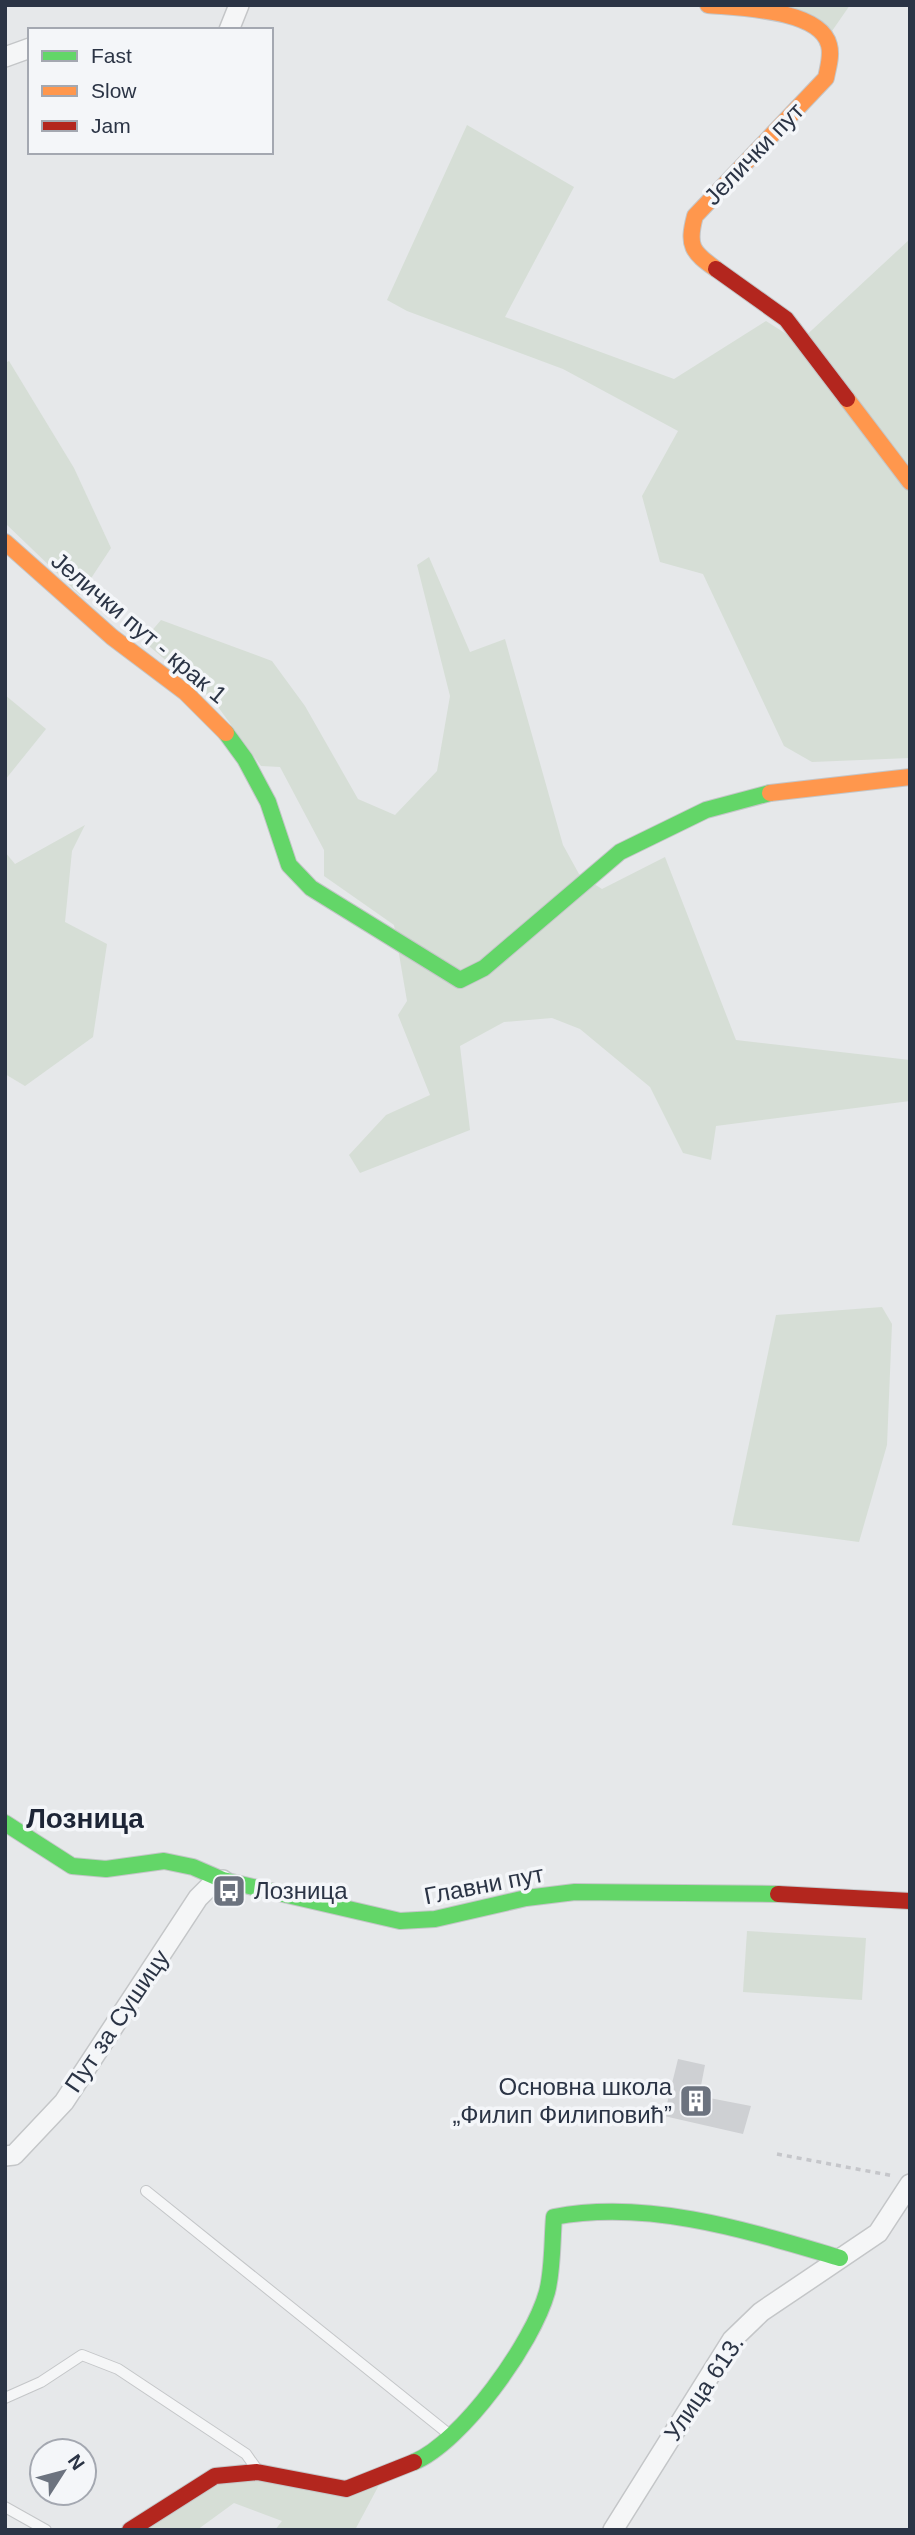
<svg xmlns="http://www.w3.org/2000/svg" width="915" height="2535" font-family="Arial,sans-serif">
<style>
.green{fill:#d6ded6}
.building{fill:#ced0d3}
.lines{fill:none;stroke-linecap:round;stroke-linejoin:round}
.lane-casing{stroke:#c4c6c8;stroke-width:12}
.street-casing{stroke:#c4c6c8;stroke-width:22}
.fast-casing{stroke:#c4c6c8;stroke-width:18}
.slow-casing{stroke:#c4c6c8;stroke-width:18}
.jam-casing{stroke:#c4c6c8;stroke-width:18}
.path{stroke:#c5c6ca;stroke-width:3.5;stroke-dasharray:5 5;stroke-linecap:butt}
.lane{stroke:#f5f6f7;stroke-width:10}
.street{stroke:#f5f6f7;stroke-width:19}
.fast{stroke:#63d668;stroke-width:16}
.slow{stroke:#ff974d;stroke-width:16}
.jam{stroke:#b3261e;stroke-width:16}
.labels{text-anchor:middle;stroke-width:7;stroke-linejoin:round;paint-order:stroke}
.street-label{font-size:24px;fill:#2b3445;stroke:#f4f6f9}
.poi-label{font-size:24px;fill:#2b3445;stroke:#f4f6f9;text-anchor:start}
.quarter-label{font-size:28px;font-weight:bold;fill:#1d2536;stroke:#f4f6f9}
</style>
<rect width="100%" height="100%" fill="#e6e8ea"/>
<g class="green">
<path d="M771,5h79l-18,26z"/>
<path d="M467,125l107,62 -69,130 169,62 92,-58 33,21 111,-103v519l-98,4 -28,-16 -81,-172 -43,-12 -18,-66 36,-65 -115,-62 -156,-58 -20,-11z"/>
<path d="M9,361l65,107 37,80 -31,47 -75,-72v-160z"/>
<path d="M429,557l41,95 35,-13 58,206 16,29 23,15 63,-32 71,183 174,20v41l-194,25 -5,34 -28,-7 -33,-66 -70,-58 -28,-11 -48,4 -44,24 10,84 -110,43 -11,-18 37,-40 44,-20 -32,-80 9,-14 -13,-76 -70,-49v-26l-44,-83 -19,-1 -48,-66 -70,-59 18,-21 111,41 33,45 53,93 37,16 42,-44 13,-75 -33,-131z"/>
<path d="M5,695l41,34 -41,51z"/>
<path d="M85,825l-13,26 -7,71 42,22 -14,93 -68,49 -20,-12v-222l10,12z"/>
<path d="M882,1307l10,17 -5,121 -28,97 -127,-17 44,-210z"/>
<path d="M747,1931l119,7 -4,62 -119,-8z"/>
<path d="M387,2470l-32,60h-80l7,-9 -48,-18 -37,27h-67l85,-54 131,13z"/>
</g>
<path class="building" d="M678,2059l27,6 -6,31 52,10 -8,28 -79,-18z"/>
<g class="lines">
<defs>
<g id="lane">
<path d="M146,2191l304,244"/>
<path d="M5,2398l36,-16 41,-27 36,14 128,85 10,14"/>
<path d="M5,2507l41,23"/>
</g>
<g id="street">
<path d="M229,30l10,-25"/>
<path d="M5,57l25,-9"/>
<path d="M5,2156l9,-1 50,-53 134,-204 14,-14 11,-4"/>
<path d="M613,2530l119,-190 29,-28 117,-79 32,-49"/>
</g>
<g id="fast">
<path d="M226,733l19,26 23,43 21,63 22,23 149,92 24,-12 136,-116 86,-42 64,-17"/>
<path d="M5,1823l67,43 34,3 58,-8 29,6 30,13 177,41 35,-2 91,-21 49,-6 203,2"/>
<path d="M414,2462c48,-20 119,-119 133,-170 6,-23 5,-51 7,-75 95,-18 195,14 286,41"/>
</g>
<g id="slow">
<path d="M708,5c30,3 112,4 121,40 3,11 -1,22 -3,33l-131,138c-8,30 -3,36 21,53"/>
<path d="M847,399l63,83"/>
<path d="M5,542l107,95 73,55 41,41"/>
<path d="M770,793l140,-16"/>
</g>
<g id="jam">
<path d="M716,269l70,50 61,80"/>
<path d="M778,1894l132,7"/>
<path d="M130,2530l85,-54 42,-4 89,17 68,-27"/>
</g>
</defs>
<use href="#lane" class="lane-casing"/>
<use href="#street" class="street-casing"/>
<use href="#fast" class="fast-casing"/>
<use href="#slow" class="slow-casing"/>
<use href="#jam" class="jam-casing"/>
<path class="path" d="M777,2154l117,22"/>
<use href="#lane" class="lane"/>
<use href="#street" class="street"/>
<use href="#fast" class="fast"/>
<use href="#slow" class="slow"/>
<use href="#jam" class="jam"/>
</g>
<defs>
<symbol id="bus-square" viewBox="-11 -11 22 22"><rect x="-9" y="-9" width="18" height="18" rx="4" fill="#6c737f" stroke="#f4f6f9"/><path d="M-5-6H5V4H4V6H2V4H-2V6H-4V4H-5ZM-3.5-4V0h7V-4ZM-3.5 1.2v1.5H-2V1.2ZM2 1.2v1.5H3.5V1.2Z" fill="#fff"/></symbol>
<symbol id="building-square" viewBox="-11 -11 22 22"><rect x="-9" y="-9" width="18" height="18" rx="4" fill="#6c737f" stroke="#f4f6f9"/><path d="M-4-6H4V6H1V3H-1V6H-4ZM-2.5-4.3h1.7v1.8h-1.7ZM.8-4.3h1.7v1.8H.8ZM-2.5-1h1.7V.8h-1.7ZM.8-1h1.7V.8H.8Z" fill="#fff"/></symbol>
</defs>
<g fill-rule="evenodd">
<use href="#bus-square" x="210" y="1872" width="38" height="38"/>
<use href="#building-square" x="677" y="2082" width="38" height="38"/>
</g>
<g class="labels">
<g class="street-label">
<text transform="translate(754 154) rotate(-46)" y="8">Јелички пут</text>
<text transform="translate(139 628) rotate(40)" y="8">Јелички пут - крак 1</text>
<text transform="translate(484 1885) rotate(-11)" y="8">Главни пут</text>
<text transform="translate(117 2021) rotate(-56)" y="8">Пут за Сушицу</text>
<text transform="translate(704 2388) rotate(-56)" y="8">Улица 613.</text>
</g>
<g class="poi-label">
<text x="254" y="1899">Лозница</text>
<text x="672" y="2095" text-anchor="end">Основна школа<tspan x="672" dy="28">„Филип Филиповић”</tspan></text>
</g>
<g class="quarter-label">
<text x="85" y="1828">Лозница</text>
</g>
</g>
<rect width="915" height="2535" fill="none" stroke="#2b3445" stroke-width="14"/>
<rect x="28" y="28" width="245" height="126" fill="#f4f6f9" stroke="#a4a8b1" stroke-width="2"/>
<rect x="42" y="51" width="35" height="10" fill="#63d668" stroke="#a4a8b1" stroke-width="2"/>
<text x="91" y="63" font-size="21" fill="#2b3445">Fast</text>
<rect x="42" y="86" width="35" height="10" fill="#ff974d" stroke="#a4a8b1" stroke-width="2"/>
<text x="91" y="98" font-size="21" fill="#2b3445">Slow</text>
<rect x="42" y="121" width="35" height="10" fill="#b3261e" stroke="#a4a8b1" stroke-width="2"/>
<text x="91" y="133" font-size="21" fill="#2b3445">Jam</text>
<g transform="translate(63 2472) rotate(54)"><circle r="33" fill="#f4f6f9" stroke="#a4a8b1" stroke-width="2"/>
<path d="M0-5L12 26L0 18L-12 26Z" fill="#6c737f"/>
<text y="-10" font-size="19" font-weight="bold" text-anchor="middle" fill="#2b3445">N</text>
</g>
</svg>
